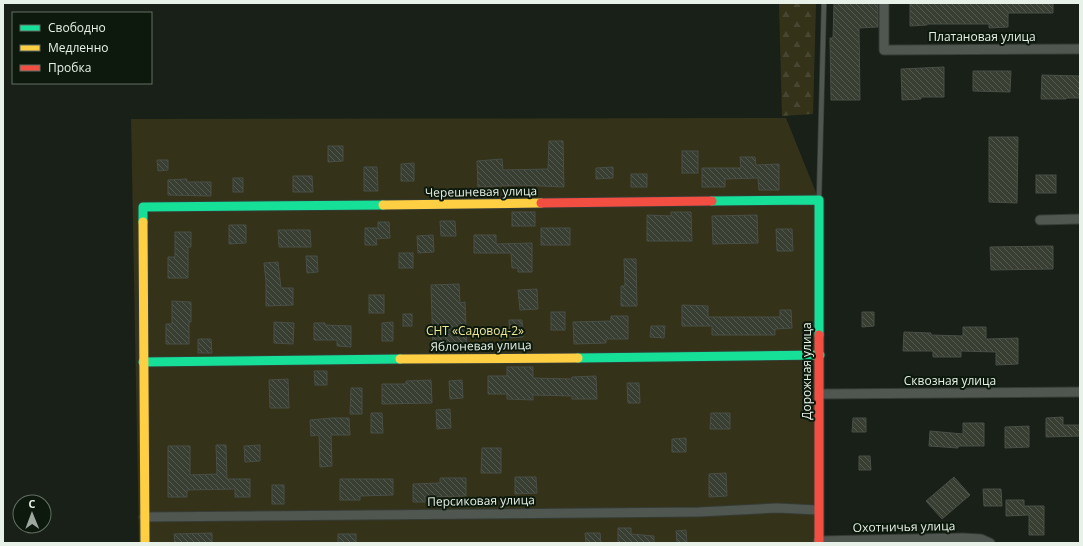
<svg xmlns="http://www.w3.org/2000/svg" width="1083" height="546" font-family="'Open Sans',sans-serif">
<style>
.forest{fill:url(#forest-firs)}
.garden{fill:#35321a}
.building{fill:url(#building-back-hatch);stroke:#494e46}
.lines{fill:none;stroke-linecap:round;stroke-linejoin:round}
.lane-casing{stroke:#353b35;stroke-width:6}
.street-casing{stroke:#353b35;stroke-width:11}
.fast-casing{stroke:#353b35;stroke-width:11}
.slow-casing{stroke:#353b35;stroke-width:11}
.jam-casing{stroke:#353b35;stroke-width:11}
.lane{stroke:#505650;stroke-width:4.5}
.street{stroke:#505650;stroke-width:9}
.fast{stroke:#16e098;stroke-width:9}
.slow{stroke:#ffcf43;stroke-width:9}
.jam{stroke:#f24e42;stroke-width:9}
.labels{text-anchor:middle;stroke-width:4;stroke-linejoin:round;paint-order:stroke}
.street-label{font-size:12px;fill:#e8f1e8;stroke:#0c190c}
.park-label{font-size:12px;fill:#f0e79b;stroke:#0c190c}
</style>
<defs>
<pattern id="forest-firs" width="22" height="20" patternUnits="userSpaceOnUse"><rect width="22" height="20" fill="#35321a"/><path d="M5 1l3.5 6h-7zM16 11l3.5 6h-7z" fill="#484630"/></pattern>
<pattern id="building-back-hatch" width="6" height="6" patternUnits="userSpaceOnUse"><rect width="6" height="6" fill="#383e32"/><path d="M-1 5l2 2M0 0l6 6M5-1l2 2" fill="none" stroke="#555a50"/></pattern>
</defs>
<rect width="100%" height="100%" fill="#182018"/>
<path class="forest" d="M779,3h37l-3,111 -31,2z"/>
<path class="garden" d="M786,118l33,82v343h-680l-8,-424z"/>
<g class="building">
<path d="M834,3h44v24l-19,1 1,72h-29l-1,-62h3z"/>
<path d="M910,3h143v10h-45v14l-19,1v-4h-62v1l-17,1z"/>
<path d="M944,67v30h-23v2l-19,1 -1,-31z"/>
<path d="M973,71h38l-1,21 -37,-1z"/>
<path d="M1042,75l38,1v22h-14v1h-25z"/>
<path d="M989,137h29l-1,66 -28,-1z"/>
<path d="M549,141h14l1,46 -45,-2 -41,2 -1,-26 25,-2 1,11 45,-1z"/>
<path d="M328,146h15v15l-15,1z"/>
<rect x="682" y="151" width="16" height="22"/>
<path d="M740,157h15l1,8 23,-1v26h-20l-1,-12 -33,1v8h-23v-19h39z"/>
<path d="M157,160h11v10l-10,1z"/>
<path d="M414,163v18h-13v-17z"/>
<path d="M364,167h13l1,24h-14z"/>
<path d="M613,167v11l-17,1v-11z"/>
<rect x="631" y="174" width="16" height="13"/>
<rect x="1036" y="175" width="20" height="18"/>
<path d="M293,176h19l1,16h-20z"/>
<rect x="233" y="178" width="10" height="14"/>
<path d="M187,179v3h24v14l-43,-1v-15z"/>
<rect x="512" y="212" width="23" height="14"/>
<path d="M671,212h20l1,29h-45v-26l24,1z"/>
<path d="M757,215l1,28 -45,1 -1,-28z"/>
<path d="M440,221h15l1,15h-15z"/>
<path d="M378,222h11l1,16 -14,1 1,6h-12v-17h13z"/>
<path d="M229,225h17v18l-17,1z"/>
<rect x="541" y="228" width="29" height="17"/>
<path d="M776,229h16l1,22h-16z"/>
<path d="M278,230h32l1,17h-32z"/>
<path d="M175,232h16v15h-3v31h-20v-21h7z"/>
<path d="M433,235l1,17 -16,1 -1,-17z"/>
<path d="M474,235h22v9l36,-1v29h-14v-4h-6l-1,-15h-37z"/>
<path d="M1053,246v23l-62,1 -1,-23z"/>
<rect x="399" y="253" width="14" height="15"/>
<path d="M306,256h11l1,16 -11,1z"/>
<path d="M624,259h12l1,47h-16v-20h4z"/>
<path d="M278,262l3,26h12v17l-27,1v-25l-2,-18z"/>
<path d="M459,284l1,19 5,-1 2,49h-34l-2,-66z"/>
<path d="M537,289l1,20 -18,1 -2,-20z"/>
<rect x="369" y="295" width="15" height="18"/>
<path d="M172,301l19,1v20h-2v22h-23v-20h6z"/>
<path d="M682,305l26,1v11h72v-7h11l1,18 -17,1v6h-63v-9h-30z"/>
<rect x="551" y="312" width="14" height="18"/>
<path d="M862,312h12v14l-12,1z"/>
<rect x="403" y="314" width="9" height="12"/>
<path d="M611,316h17v23h-22v4l-32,1 -1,-22 38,-1z"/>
<path d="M509,320h13l1,17 -13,1z"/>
<path d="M274,322l20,1 -1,21 -19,-1z"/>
<path d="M393,322v19h-11v-18z"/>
<path d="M314,323h11v2l26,1v21l-14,-1v-6h-23z"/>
<path d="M651,326h14l-1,12 -14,-1z"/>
<path d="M963,327h23v12l32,-1v26l-22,1v-13l-35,-1v6h-28v-6h-30l1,-19 27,1v2l32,1z"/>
<path d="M198,339h13l1,14h-14z"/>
<path d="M507,367h26v11l39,1v-2l24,-1 1,23h-25v-3l-39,-1v5l-26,-1v-5h-19v-18h19z"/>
<path d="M314,371h13v14h-12z"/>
<path d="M288,379l1,29h-19l-1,-28z"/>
<path d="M431,380l1,23 -50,1v-20h24v-3z"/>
<path d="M462,380l1,18 -13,1 -1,-18z"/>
<path d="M627,383h12l1,20h-12z"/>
<path d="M351,388h11v26h-12z"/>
<path d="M450,409l1,19 -14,1 -1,-19z"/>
<path d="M371,413h11l1,20h-12z"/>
<path d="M711,413h19v16h-20z"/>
<path d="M1063,417v8h17v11l-34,1v-19z"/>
<path d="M332,418h17l1,17h-19l1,31 -12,1 -1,-32 -8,1 -1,-16z"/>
<path d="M853,418h13v14h-14z"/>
<path d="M963,423h21v23h-26v2l-29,-2 1,-15 33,3z"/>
<path d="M1029,426v21l-24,1v-21z"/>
<path d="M686,438v14h-14v-13z"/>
<path d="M216,445h10l1,34h23v18h-15v-8l-48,1v7h-19v-51h22v29l27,-1z"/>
<path d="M260,445v16l-15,1 -1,-16z"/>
<path d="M482,448h19v25h-20z"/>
<path d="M859,456h11l1,14h-12z"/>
<path d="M726,473l1,23 -18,1v-23z"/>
<path d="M515,477h21l1,16 -22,1z"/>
<path d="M954,477l16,18 -28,24 -16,-18z"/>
<path d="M440,478h26v18l-41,1v5h-12v-18l27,-1z"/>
<path d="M340,479h53v16l-33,1v4h-20z"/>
<rect x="272" y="485" width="12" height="19"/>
<path d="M983,489h18l1,17h-18z"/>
<path d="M1006,500h18v6h20v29h-15v-20l-23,1z"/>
<path d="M618,528h13v6l23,2v7h-36z"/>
<path d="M686,530l1,13h-10l-1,-12z"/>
<path d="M212,533v10h-37l-1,-9z"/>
<path d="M585,533h15l1,10h-15z"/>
<rect x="338" y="534" width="18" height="9"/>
</g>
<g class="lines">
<defs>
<path id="lane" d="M819,198l5,-195"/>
<g id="street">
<path d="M884,3v47l196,-1"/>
<path d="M1040,220l40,-1"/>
<path d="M819,394l261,-2"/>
<path d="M144,517l555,-5 78,-4 41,2"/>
<path d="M818,541l144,-3 19,1 9,4"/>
</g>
<g id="fast">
<path d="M712,201l107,-1v135"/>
<path d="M143,222v-15l240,-2"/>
<path d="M578,358l242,-3"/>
<path d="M143,362l257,-3"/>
</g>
<g id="slow">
<path d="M383,205l158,-2"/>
<path d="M143,222l2,321"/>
<path d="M400,359l178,-1"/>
</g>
<g id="jam">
<path d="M541,203l171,-2"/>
<path d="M819,335v208"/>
</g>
</defs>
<use href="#lane" class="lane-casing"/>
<use href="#street" class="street-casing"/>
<use href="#fast" class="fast-casing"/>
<use href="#slow" class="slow-casing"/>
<use href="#jam" class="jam-casing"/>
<use href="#lane" class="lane"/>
<use href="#street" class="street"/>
<use href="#fast" class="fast"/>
<use href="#slow" class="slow"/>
<use href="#jam" class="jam"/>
</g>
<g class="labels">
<g class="street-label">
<text x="982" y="41">Платановая улица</text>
<text transform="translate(481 192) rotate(-1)" y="4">Черешневая улица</text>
<text transform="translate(481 346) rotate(-1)" y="4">Яблоневая улица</text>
<text transform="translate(807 371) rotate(-90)" y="4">Дорожная улица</text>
<text x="950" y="385">Сквозная улица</text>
<text transform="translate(481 501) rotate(-1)" y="4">Персиковая улица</text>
<text transform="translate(904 527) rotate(-1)" y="4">Охотничья улица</text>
</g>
<g class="park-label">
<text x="475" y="335">СНТ «Садовод-2»</text>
</g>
</g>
<rect width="1083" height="546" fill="none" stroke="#e8f1e8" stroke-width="8"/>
<rect x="12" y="12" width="140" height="72" fill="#0c190c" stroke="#646f64"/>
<rect x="20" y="25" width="20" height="6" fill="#16e098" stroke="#646f64"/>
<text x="48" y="32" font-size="12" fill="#e8f1e8">Свободно</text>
<rect x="20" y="45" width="20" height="6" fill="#ffcf43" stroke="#646f64"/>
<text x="48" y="52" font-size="12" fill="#e8f1e8">Медленно</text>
<rect x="20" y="65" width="20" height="6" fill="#f24e42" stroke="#646f64"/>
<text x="48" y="72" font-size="12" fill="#e8f1e8">Пробка</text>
<g transform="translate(32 514) rotate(359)"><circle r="19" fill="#0c190c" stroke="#646f64"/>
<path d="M0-3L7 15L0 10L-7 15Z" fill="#9fa89f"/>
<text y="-6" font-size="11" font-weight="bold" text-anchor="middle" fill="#e8f1e8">С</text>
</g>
</svg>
